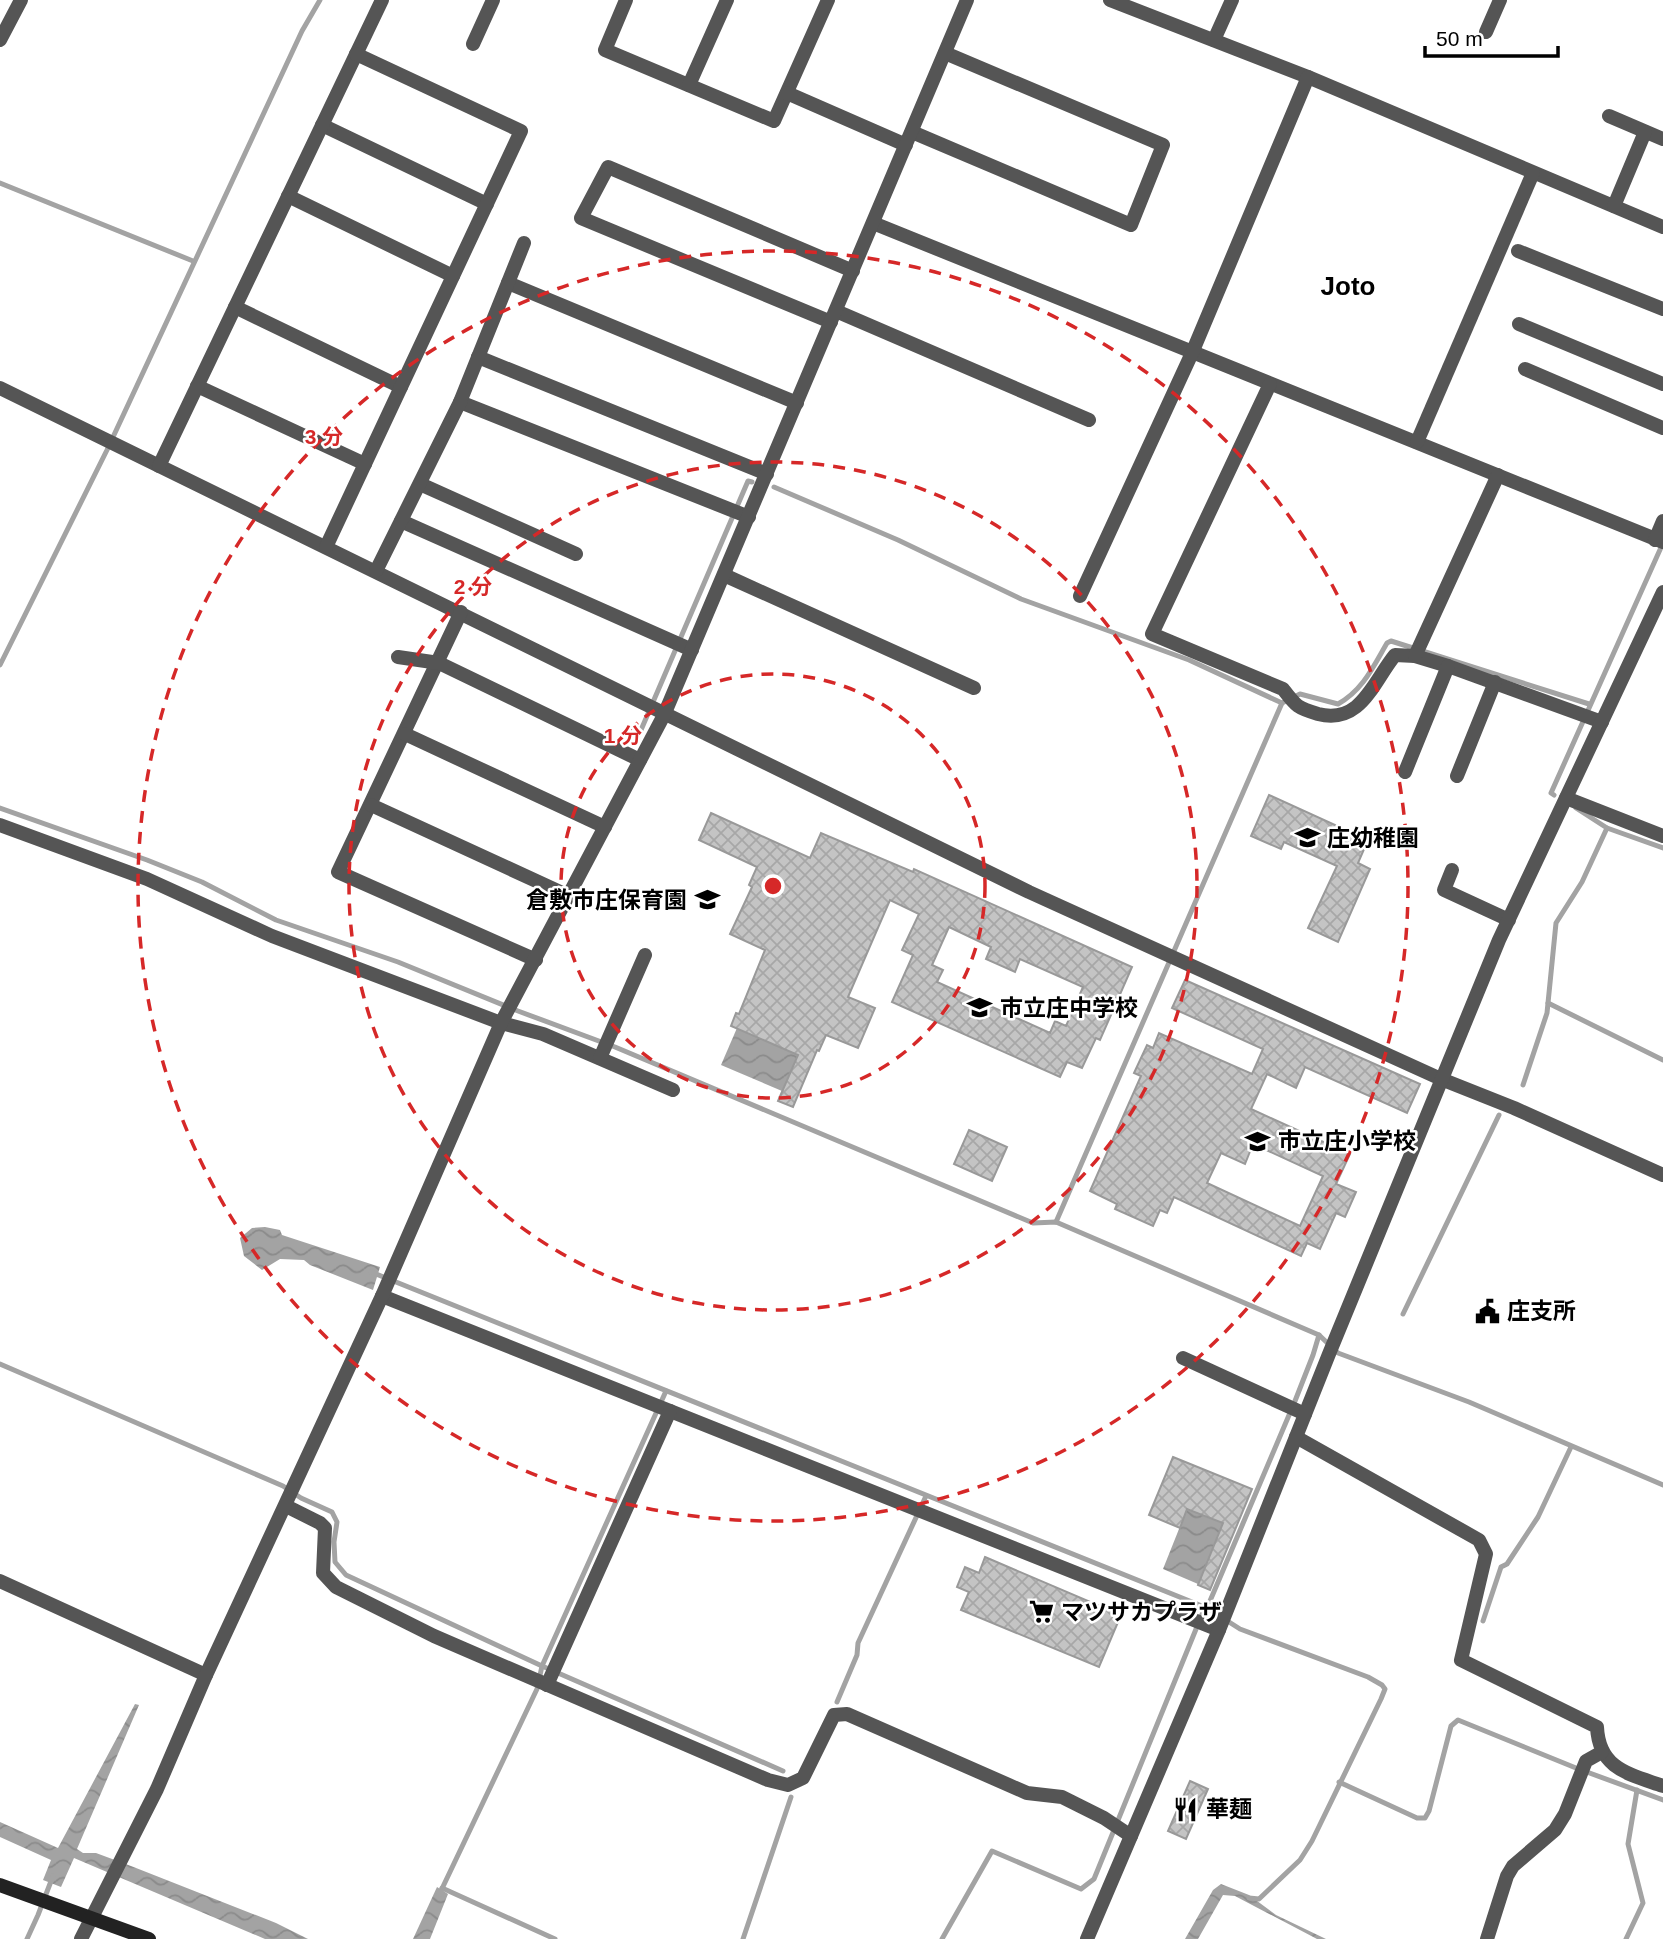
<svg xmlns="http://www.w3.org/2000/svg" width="1663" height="1939" font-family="Helvetica,'Noto Sans JP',sans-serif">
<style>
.water{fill:url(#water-waves)}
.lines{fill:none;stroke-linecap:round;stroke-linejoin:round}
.stream{stroke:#a3a3a3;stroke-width:5}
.building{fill:url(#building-cross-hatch);stroke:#999;stroke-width:2;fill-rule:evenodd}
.minor{stroke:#555;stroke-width:14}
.tertiary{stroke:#555;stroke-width:14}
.secondary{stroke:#222;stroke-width:14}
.ring{fill:none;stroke:#d62828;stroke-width:3.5;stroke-dasharray:12 9}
.labels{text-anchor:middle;stroke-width:5;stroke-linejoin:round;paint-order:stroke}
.poi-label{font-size:23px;font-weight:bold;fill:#000;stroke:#fff;text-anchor:start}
.quarter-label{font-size:26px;font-weight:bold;fill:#000;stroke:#fff}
.centre{fill:#d62828;stroke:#fff;stroke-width:3.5}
.ring-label{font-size:21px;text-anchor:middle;font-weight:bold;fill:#d62828;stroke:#fff;stroke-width:5;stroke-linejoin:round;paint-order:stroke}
</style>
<defs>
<pattern id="water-waves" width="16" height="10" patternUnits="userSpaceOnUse" patternTransform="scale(1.75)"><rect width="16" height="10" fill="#a3a3a3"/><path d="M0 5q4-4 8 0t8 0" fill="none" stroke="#8b8b8b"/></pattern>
<pattern id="building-cross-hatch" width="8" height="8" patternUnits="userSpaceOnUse" patternTransform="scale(1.75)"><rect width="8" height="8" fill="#c4c4c4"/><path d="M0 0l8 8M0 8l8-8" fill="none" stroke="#a7a7a7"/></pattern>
</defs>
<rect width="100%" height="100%" fill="#fff"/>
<g class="water">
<path d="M737,1028l61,27 -16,36 -61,-26z"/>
<path d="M265,1227l15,3 2,5 98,32 -7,23 -63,-25 -6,-5 -24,-1 -18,11 -18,-14 -4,-18 12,-10z"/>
<path d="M1187,1509l36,14 -25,61 -35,-15z"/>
<path d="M135,1704l4,1 -62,144 6,4h13l35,13 145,57 32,16h-43l-191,-81 -13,29 -18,-7 8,-20 -51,-23v-15l58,26z"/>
<path d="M1221,1884l28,11 27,20 50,24h-9l-82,-43 -12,-1 -25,44h-13l28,-49z"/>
<path d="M437,1887l11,7 -18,45h-17z"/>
</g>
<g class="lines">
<g class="stream">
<path d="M0,183l193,78"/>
<path d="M774,487l124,53 123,59 168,61 93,43"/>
<path d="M0,665l107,-215 195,-419 18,-31"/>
<path d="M641,730l107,-249 4,1"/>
<path d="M1554,795l-3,-2 112,-250"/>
<path d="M0,808l147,52 55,22 74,38 122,42 120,49 97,36 418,176 23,-1 263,113 19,18 131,49 194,83"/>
<path d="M1607,828l56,20"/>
<path d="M1548,1003l115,57"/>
<path d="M1523,1085l24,-72 9,-90 26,-41 25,-54 -31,-20"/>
<path d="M1056,1222l226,-519 18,-9 38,10c25,-14 35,-37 49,-61l4,-2 198,63"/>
<path d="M371,1272l836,336 33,21 128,48 14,8 3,4 -4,10 -69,142 -12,19 -41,39 -10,-1"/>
<path d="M1403,1314l96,-199"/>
<path d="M0,1364l283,122 18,12 31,14 5,10 -3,20 1,20 11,13 196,91 241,105"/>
<path d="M1483,1621l18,-54 6,-3 31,-47 33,-70"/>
<path d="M837,1702l20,-47 1,-12 68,-147"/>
<path d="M1339,1782l78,36h8l4,-7 22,-85 7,-6 118,48 87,32"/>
<path d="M442,1888l113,51"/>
<path d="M439,1895l98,-206 5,-23 124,-275"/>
<path d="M27,1939l11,-24 15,-39"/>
<path d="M743,1939l48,-142"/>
<path d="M942,1939l50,-88 89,38 13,-10 109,-267 4,-4 88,-207 18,-46 6,-20"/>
<path d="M1626,1939l17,-36 -15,-59 9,-54"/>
</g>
</g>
<g class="building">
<path d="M1269,795l99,45 -10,23 12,6 -32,73 -30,-14 29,-62 -53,-24 -3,7 -30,-13z"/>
<path d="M711,813l99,45 11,-25 92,39 1,-3 218,98 -32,73 -4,-2 -14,30 -15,-6 -7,15 -168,-75 21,-47 -11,-5 17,-36 -29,-14 -42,97 27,11 -17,40 -32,-13 -7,16 -2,-1 -24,57 -15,-6 20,-46 -67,-29 5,-13 3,1 26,-64 -35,-16 22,-47 -3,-2 8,-18 -58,-27zM949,927l42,20 -5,12 29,13 5,-13 63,28 -17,39 -11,-5 -5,12 -113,-51 6,-12 -11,-5z"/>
<path d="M1185,980l235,104 -13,29 -102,-46 -9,21 -29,-14 -16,35 99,45 -14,30 20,8 -11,25 -9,-4 -16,36 -13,-6 -6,13 -127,-59 -7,16 -7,-3 -7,16 -38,-17 2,-5 -27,-13 51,-115 -7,-3 13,-28 6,3 6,-15 93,41 11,-25 -91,-41zM1253,1144l70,32 -23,50 -93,-43 14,-30 24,11z"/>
<path d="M969,1130l38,17 -15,34 -38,-17z"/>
<path d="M1173,1457l79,32 -42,101 -12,-5 25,-62 -36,-14 -7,19 -31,-13z"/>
<path d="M985,1557l136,58 -22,52 -138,-57 8,-18 -12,-5 8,-20 14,6z"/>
<path d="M1190,1781l18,8 -22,50 -18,-8z"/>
</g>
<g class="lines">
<g class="minor">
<path d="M626,0l-21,50 169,71 54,-121"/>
<path d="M1110,0l198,77 355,150"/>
<path d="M1486,32l14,-32"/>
<path d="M1214,40l18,-40"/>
<path d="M473,44l20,-44"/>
<path d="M689,85l38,-85"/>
<path d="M787,93l119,52"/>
<path d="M1609,116l54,23"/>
<path d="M322,125l165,79"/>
<path d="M912,132l219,93 32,-80 -218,-92"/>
<path d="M288,196l165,80"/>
<path d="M1614,206l31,-74"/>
<path d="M873,223l790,319"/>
<path d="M1518,251l145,58"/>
<path d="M508,283l289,120"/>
<path d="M235,307l166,80"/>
<path d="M836,311l253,109"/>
<path d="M831,322l-250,-104 27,-51 245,104"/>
<path d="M1519,324l144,60"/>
<path d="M478,357l289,117"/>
<path d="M1525,369l138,59"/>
<path d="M1270,384l-118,250 131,55c13,17 14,19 35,25 43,11 55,-32 77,-59l20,1 33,10 154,56"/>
<path d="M197,386l168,78"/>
<path d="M0,388l1029,504 412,187 73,29 149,67"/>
<path d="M460,402l289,115"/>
<path d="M1417,442l116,-269"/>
<path d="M159,466l223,-466"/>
<path d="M420,484l156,70"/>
<path d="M401,521l291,129"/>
<path d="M1655,540l8,-19"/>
<path d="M326,547l195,-416 -165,-77"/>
<path d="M376,571l84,-169 64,-159"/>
<path d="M724,575l250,113"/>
<path d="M1080,596l112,-243 116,-276"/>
<path d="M461,612l-123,260 198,88"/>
<path d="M1415,656l83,-181"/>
<path d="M398,657l41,6 201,97"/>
<path d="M405,734l200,93"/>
<path d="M1405,772l43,-106"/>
<path d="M1457,776l38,-94"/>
<path d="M1566,798l97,38"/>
<path d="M371,805l198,91"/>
<path d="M0,825l147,54 125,57 229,87 42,11 130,56"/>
<path d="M1452,870l-8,20 65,30"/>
<path d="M600,1058l45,-103"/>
<path d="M382,1296l837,334"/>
<path d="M1183,1358l122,56"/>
<path d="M1296,1437l183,103 7,14 -25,106 136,67c2,42 32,47 66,59"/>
<path d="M286,1506l34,17 5,5 -2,45 13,14 98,49 334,144 20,5 15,-7 31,-63 13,-1 180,79 35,4 42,21 27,18"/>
<path d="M0,1581l206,94"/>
<path d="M547,1685l123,-274"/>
<path d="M81,1939l76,-150 49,-114 176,-379 119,-273 163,-308 303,-715"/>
<path d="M1487,1939l20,-63 6,-10 42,-36 10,-16 21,-53 16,-9"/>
</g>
<g class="tertiary">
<path d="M0,40l21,-40"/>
<path d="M1087,1939l132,-309 110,-276 170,-414 164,-348"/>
</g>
<path class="secondary" d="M0,1885l149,54"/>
</g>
<g class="ring">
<circle cx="773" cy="886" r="212"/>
<circle cx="773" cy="886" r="424"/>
<circle cx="773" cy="886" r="635"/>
</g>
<defs>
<symbol id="school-bare" viewBox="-9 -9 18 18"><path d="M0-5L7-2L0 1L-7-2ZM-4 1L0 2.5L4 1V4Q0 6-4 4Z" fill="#000" stroke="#fff" stroke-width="2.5" paint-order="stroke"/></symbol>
<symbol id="civic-bare" viewBox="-9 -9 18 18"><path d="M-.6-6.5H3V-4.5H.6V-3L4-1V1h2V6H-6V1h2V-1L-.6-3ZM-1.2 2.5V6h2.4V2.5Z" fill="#000" stroke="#fff" stroke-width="2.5" paint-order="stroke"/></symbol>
<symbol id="supermarket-bare" viewBox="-9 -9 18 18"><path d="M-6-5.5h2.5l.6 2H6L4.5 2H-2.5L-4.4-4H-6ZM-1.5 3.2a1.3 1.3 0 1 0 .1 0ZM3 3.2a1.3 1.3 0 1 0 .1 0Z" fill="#000" stroke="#fff" stroke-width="2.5" paint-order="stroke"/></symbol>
<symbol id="restaurant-bare" viewBox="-9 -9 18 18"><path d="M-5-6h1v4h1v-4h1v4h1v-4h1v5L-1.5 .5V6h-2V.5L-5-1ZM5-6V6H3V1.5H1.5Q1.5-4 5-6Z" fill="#000" stroke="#fff" stroke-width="2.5" paint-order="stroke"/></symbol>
</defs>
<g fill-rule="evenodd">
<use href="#school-bare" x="1290" y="820" width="35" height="35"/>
<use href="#school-bare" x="690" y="882" width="35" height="35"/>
<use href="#school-bare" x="962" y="990" width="35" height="35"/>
<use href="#school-bare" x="1240" y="1124" width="35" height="35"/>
<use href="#civic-bare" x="1470" y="1294" width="35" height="35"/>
<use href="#supermarket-bare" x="1024" y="1594" width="35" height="35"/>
<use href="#restaurant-bare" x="1168" y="1792" width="35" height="35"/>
</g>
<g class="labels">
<g class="poi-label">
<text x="1327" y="846">庄幼稚園</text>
<text x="687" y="908" text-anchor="end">倉敷市庄保育園</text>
<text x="1000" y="1016">市立庄中学校</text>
<text x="1278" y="1149">市立庄小学校</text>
<text x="1507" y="1319">庄支所</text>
<text x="1061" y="1620">マツサカプラザ</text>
<text x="1206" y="1817">華麺</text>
</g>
<g class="quarter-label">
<text x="1348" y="295">Joto</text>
</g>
</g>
<circle cx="773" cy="886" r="10" class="centre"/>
<g class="ring-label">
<text x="324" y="444">3 分</text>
<text x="473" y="594">2 分</text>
<text x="623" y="743">1 分</text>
</g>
<path d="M1425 46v10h133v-10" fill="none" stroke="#000000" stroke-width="3.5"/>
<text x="1436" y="46" font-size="21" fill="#000000" stroke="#ffffff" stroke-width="5" paint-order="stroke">50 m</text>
</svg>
